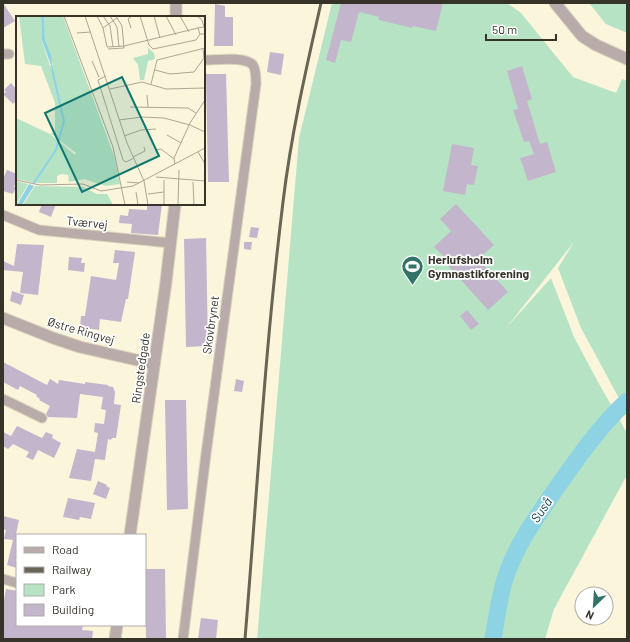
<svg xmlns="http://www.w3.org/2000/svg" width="630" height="642" font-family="Barlow,sans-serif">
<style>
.green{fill:#b7e3c5}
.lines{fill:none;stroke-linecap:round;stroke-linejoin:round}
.river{stroke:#8dd3e4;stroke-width:17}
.building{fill:#c3b5cb}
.minor-casing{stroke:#d8d2bb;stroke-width:11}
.tertiary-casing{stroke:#d8d2bb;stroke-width:13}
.minor{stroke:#b8aba9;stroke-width:9}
.tertiary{stroke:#b8aba9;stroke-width:11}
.rail{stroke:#686456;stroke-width:3}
.labels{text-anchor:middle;stroke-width:3.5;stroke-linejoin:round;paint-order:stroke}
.street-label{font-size:12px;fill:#363329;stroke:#fff}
.poi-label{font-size:12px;font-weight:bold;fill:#363329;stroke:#fff;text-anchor:start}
.water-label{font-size:13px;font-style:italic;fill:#054753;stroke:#fff}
.inset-river{fill:none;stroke:#8dd3e4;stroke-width:2}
.inset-road{fill:none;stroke:#aca794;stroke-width:1}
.view{fill:#0f766e;fill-opacity:0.15;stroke:#0f766e;stroke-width:2}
.inset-edge{fill:none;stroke:#363329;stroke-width:2}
</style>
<rect width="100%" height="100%" fill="#fbf5db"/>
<g class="green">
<path d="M332,3h175l14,10 52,64 43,16 6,-14 5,2v332l-46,-85 -23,-60 16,-26 -68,86 45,-50 23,59 24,45 29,51v42l-73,134 -9,30h-288l42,-501z"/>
<path d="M589,3h38v30l-21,-9z"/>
</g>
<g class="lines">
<path class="river" d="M493,639c4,-21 6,-43 13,-63 11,-33 32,-61 52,-90 21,-30 42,-60 69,-85"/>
</g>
<g class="building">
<path d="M3,3l12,18 -12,7z"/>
<path d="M341,3h102l-7,28 -23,-5 -1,2 -33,-8v-3l-20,-5 -8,30 -10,-2 -6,23 -9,-3z"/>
<path d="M215,4l10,2v11h8v29h-19z"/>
<path d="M270,52l14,2 -3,21 -14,-3z"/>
<path d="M522,66l10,33 -5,2 13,43 7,-2 9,30 -28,9 -8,-23 14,-4 -5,-13 -5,1 -11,-32 5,-1 -11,-38z"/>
<path d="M206,74h20l3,108h-21z"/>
<path d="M11,83l6,7v10l-4,4 -10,-10 3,-2 -2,-2z"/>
<path d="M452,144l22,4 -3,17 7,1 -4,19 -7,-1 -2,11 -22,-4z"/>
<path d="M7,170l10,4v6l-3,7h2l-3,7 -10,-3v-12z"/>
<path d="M42,204h14l-5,13 -12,-5z"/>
<path d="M147,204h15l-4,31 -27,-2 1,-9 -13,-1 1,-8 8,1 1,-7 18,1z"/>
<path d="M456,204l38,41 -16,14 30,33 -20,18 -46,-51 2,-2 -10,-10 17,-16 -11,-12z"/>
<path d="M251,227l8,1 -2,10 -8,-1z"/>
<path d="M206,238l2,108 -22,1 -2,-108z"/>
<path d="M244,242h8l-1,8 -7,-1z"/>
<path d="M17,244l27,1 -6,50 -18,-2 3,-21 -20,-2v-9l11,5z"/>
<path d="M115,250l20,2 -7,47h-2l-5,23 -21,-3 -1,11 -19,-3 1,-11h4l6,-40 25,4 3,-17h-6z"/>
<path d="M69,257l13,1 -1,5h4l-1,9 -16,-2z"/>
<path d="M12,291l12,4 -3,10 -11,-4z"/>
<path d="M467,310l12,14 -8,6 -11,-14z"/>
<path d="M3,362l44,23 3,-6 8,5 1,-4 26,4v-2l23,3v1l5,1 2,5 -1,12 7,1 -5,33h-4l-1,2 -3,-1 -3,21 -10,-1 -4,22 -22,-3 8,-29 18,3 3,-19 -4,-1 1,-9 9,1 2,-14 -5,-1 2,-12 -23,-3 -3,24 -29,-1 -2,-3 4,-8 -11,-6 1,-1 -4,-3 1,-1 -17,-9 -2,4 -15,-8z"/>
<path d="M236,379l8,2 -2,11 -8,-1z"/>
<path d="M165,400h21l2,109 -21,1z"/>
<path d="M17,426l25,12 4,-6 7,3 -1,3 9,5 -7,15 -16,-8 -5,10 -7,-3 3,-5 -16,-8 -5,5 -5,-3v-14l8,4z"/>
<path d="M98,481l9,4 -1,1 4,2 -4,11 -13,-5z"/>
<path d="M68,498l27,5 -4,16 -11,-2 -1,3 -16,-3z"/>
<path d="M3,516l16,4 -3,14 1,34 -10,-3 6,-25 -9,-1 2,-9 -3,-1z"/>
<path d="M145,569h20l1,70h-20z"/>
<path d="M6,589l11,2v34h66l-1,5 11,1 -1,8h-89v-22l1,-10 -1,-1z"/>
<path d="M201,618l17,2 -2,19h-18z"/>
</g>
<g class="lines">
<defs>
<g id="minor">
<path d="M3,54h6"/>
<path d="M3,215l36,15 132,13"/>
<path d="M3,399l39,19"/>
<path d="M3,579l14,4"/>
<path d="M183,639l23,-185 50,-370c0,-6 0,-14 -3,-19 -8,-9 -38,-5 -49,-5"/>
</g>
<g id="tertiary">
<path d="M176,3v14"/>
<path d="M555,3l27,33 14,9 31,14"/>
<path d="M3,318l50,20 27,9 74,17"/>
<path d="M130,535l36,-253 9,-78"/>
<path d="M115,639l2,-14"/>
</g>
</defs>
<use href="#minor" class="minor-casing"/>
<use href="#tertiary" class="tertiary-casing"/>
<use href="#minor" class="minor"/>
<use href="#tertiary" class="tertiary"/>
<path class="rail" d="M245,639c12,-145 20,-292 38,-437 8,-67 23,-133 38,-199"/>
</g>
<defs>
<symbol id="stadium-pin" viewBox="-11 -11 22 30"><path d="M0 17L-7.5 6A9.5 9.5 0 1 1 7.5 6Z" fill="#317467" stroke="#fff"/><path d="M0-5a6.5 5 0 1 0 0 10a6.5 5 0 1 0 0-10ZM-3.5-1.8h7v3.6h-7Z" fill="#fff"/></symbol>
</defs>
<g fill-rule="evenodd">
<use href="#stadium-pin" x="400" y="254" width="25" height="34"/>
</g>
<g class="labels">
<g class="street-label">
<text transform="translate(87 223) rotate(6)" y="4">Tværvej</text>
<text transform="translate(211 325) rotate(-82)" y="4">Skovbrynet</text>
<text transform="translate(81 331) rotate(16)" y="4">Østre Ringvej</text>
<text transform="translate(141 368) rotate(-82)" y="4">Ringstedgade</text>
</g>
<g class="poi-label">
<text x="428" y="264">Herlufsholm<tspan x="428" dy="14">Gymnastikforening</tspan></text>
</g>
<g class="water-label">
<text transform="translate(541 510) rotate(-55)" y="5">Suså</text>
</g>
</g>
<g transform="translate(16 16)">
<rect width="189" height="189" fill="#fbf5db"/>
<path d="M3,0h22l1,24 8,26 3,-1 -8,-25 -1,-24h19l51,140 6,28 -14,2 -22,-7 -15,3 -1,-7 -6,-1 -5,2v7h-21l-20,-4v-61l34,16 25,21 1,-2 -26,-20h5v-30l-14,-37 -16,-2zM132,32l6,5 1,6 -7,2 -4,19h-4l-2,-15 -5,-7 15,-4zM0,165l12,3 -12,21zM19,170l48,1 14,7h10l6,11h-90z" fill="#b7e3c5"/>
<path d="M25,0h3l1,24 6,15 2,16 -11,-31zM13,168l5,2 -12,19h-5z" fill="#8dd3e4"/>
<path class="inset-river" d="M17,168l23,-34 8,-29 -12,-52"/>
<path class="inset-road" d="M48,0l49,131 12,58M69,0l42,127 17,38 4,24M81,0l6,12 4,19 17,-1M87,0l7,10 3,21M94,0l7,11 2,20M124,0l9,29 4,4 43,-9 4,-6h5M138,0l6,22M150,0l10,19M164,0l9,16M181,0l5,4 2,7 -6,1 2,6M87,12l14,-10M115,12l-3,-9 4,-3M61,17l14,-1M108,30l74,-18M92,33l16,-1 -2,-22 -6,-10M76,45l7,16M139,54l15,4 24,-2 10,-14 -1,-9M90,60l-8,4 25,80 3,2 8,-4M135,68l6,-24 48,-12M94,73l32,-7 24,7 39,-1M131,79l1,12M114,91l58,1 8,5M103,104l23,-3 22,1 26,7 15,7M151,119l14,8M108,120l17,-6 15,-1M139,134l6,-1 13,10M182,136l7,12M117,141l12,-6 -1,-4M159,148l-1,-6 16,-35 15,-23M140,161l49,4M0,164l24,5 43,-1 18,7 32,-5 72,-38M111,166l12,1M177,166l1,23M120,176l2,13M132,178l16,-2M148,189v-25M162,189l1,-35"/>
<path class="view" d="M106,61l37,79 -77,36 -37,-79z"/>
<rect width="189" height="189" class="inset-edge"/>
</g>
<rect width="630" height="642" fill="none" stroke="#363329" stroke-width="8"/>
<rect x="16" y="534" width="130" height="92" fill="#ffffff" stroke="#afada9"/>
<rect x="24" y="547" width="20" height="6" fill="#b8aba9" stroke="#afada9"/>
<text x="52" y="554" font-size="12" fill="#363329">Road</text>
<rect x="24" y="567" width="20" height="6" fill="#686456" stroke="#afada9"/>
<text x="52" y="574" font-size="12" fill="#363329">Railway</text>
<rect x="24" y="584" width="20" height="12" fill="#b7e3c5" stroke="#afada9"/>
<text x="52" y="594" font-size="12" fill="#363329">Park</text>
<rect x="24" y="604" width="20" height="12" fill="#c3b5cb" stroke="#afada9"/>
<text x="52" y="614" font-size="12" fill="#363329">Building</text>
<g transform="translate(594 606) rotate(205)"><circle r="19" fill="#ffffff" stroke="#afada9"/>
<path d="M0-3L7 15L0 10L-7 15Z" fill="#317467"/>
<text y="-6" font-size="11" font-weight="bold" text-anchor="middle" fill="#363329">N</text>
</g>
<path d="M486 34v6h70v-6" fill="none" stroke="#363329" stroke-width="2"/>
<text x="492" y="34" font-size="12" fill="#363329" stroke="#ffffff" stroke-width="3" paint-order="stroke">50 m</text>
</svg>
